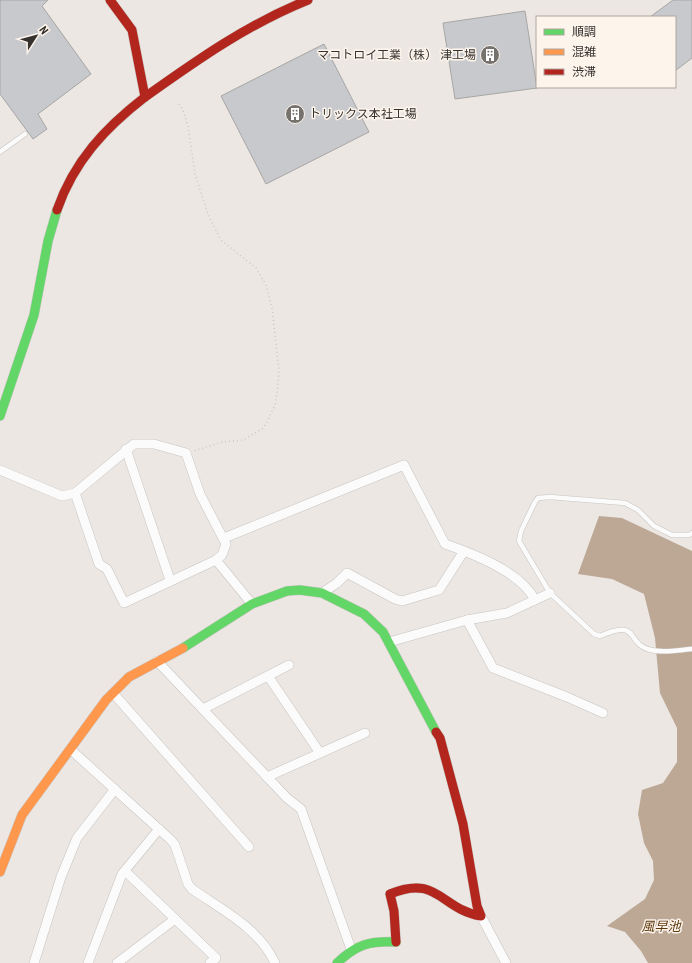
<svg xmlns="http://www.w3.org/2000/svg" width="692" height="963" font-family="'Roboto Condensed','Noto Sans JP',sans-serif">
<style>
.water{fill:#bca895}
.building{fill:#c7c9cc;stroke:#a7a6a5}
.lines{fill:none;stroke-linecap:round;stroke-linejoin:round}
.lane-casing{stroke:#c7c4c0;stroke-width:5.5}
.street-casing{stroke:#c7c4c0;stroke-width:10}
.fast-casing{stroke:#c7c4c0;stroke-width:10}
.slow-casing{stroke:#c7c4c0;stroke-width:10}
.jam-casing{stroke:#c7c4c0;stroke-width:10}
.path{stroke:#cac8c7;stroke-width:1.5;stroke-dasharray:1 3;stroke-linecap:butt}
.lane{stroke:#fcfbfb;stroke-width:4.5}
.street{stroke:#fcfbfb;stroke-width:9}
.fast{stroke:#63d668;stroke-width:9}
.slow{stroke:#ff974d;stroke-width:9}
.jam{stroke:#b3261e;stroke-width:9}
.labels{text-anchor:middle;stroke-width:3;stroke-linejoin:round;paint-order:stroke}
.poi-label{font-size:12px;fill:#35312e;stroke:#fdf4ec;text-anchor:end}
.water-label{font-size:13px;font-style:italic;fill:#5d380c;stroke:#fdf4ec}
</style>
<rect width="100%" height="100%" fill="#ece7e3"/>
<path class="water" d="M599,516l23,2 70,33v412h-44l-7,-12 -16,-19 -18,-6 38,-27 9,-19 -1,-19 -9,-18 -6,-29 4,-24 21,-7 14,-21v-34l-17,-35 -5,-55 -11,-44 -32,-15 -34,-5z"/>
<g class="building">
<path d="M0,0h48l-6,6 49,68 -53,40 9,15 -14,10 -33,-45z"/>
<path d="M673,0h19v58l-17,13v-54h-25z"/>
<path d="M525,11l12,77 -82,11 -12,-76z"/>
<path d="M324,44l45,88 -103,52 -45,-88z"/>
</g>
<g class="lines">
<defs>
<g id="lane">
<path d="M0,152l25,-18"/>
<path d="M692,533l-3,2h-17l-18,-9 -16,-16 -13,-7 -75,-6 -12,1 -3,4 -14,29 -2,10 31,52 44,41 6,2c42,-18 24,8 51,14 12,3 28,0 41,-1"/>
</g>
<g id="street">
<path d="M134,444h20l32,9 14,41 26,50 -4,11 -6,5 -92,43 -17,-34 -8,-5 -24,-71z"/>
<path d="M126,449l44,131"/>
<path d="M0,470l62,26 13,-3"/>
<path d="M224,538l180,-73 41,79c29,10 76,28 90,56"/>
<path d="M216,560l36,44"/>
<path d="M322,593l15,-10 10,-10 48,26 7,2 37,-11 25,-39"/>
<path d="M467,620l26,48 74,29 36,16"/>
<path d="M389,642l78,-22 40,-7 43,-20"/>
<path d="M157,661l130,137 14,11 50,140"/>
<path d="M268,676l52,77"/>
<path d="M113,693l136,154"/>
<path d="M203,709l86,-44"/>
<path d="M70,749l101,91 4,5 13,39 4,5c30,21 67,39 83,74"/>
<path d="M267,777l98,-44"/>
<path d="M125,871l91,87 -6,5"/>
<path d="M481,916l25,47"/>
<path d="M34,963l27,-86 16,-39 38,-49"/>
<path d="M88,963l34,-89 37,-45"/>
<path d="M117,963l58,-44"/>
</g>
<g id="fast">
<path d="M0,416l34,-101 14,-74 9,-31"/>
<path d="M183,648l69,-44 35,-13 13,-1 22,3 42,21 19,18 53,100"/>
<path d="M337,963c20,-19 32,-22 59,-21"/>
</g>
<path id="slow" d="M0,872l22,-57 84,-115 23,-23 54,-29"/>
<g id="jam">
<path d="M145,97c52,-37 103,-73 163,-97"/>
<path d="M57,210c17,-49 48,-82 88,-113l-13,-67 -22,-30"/>
<path d="M396,942l-2,-31 -4,-17c48,-20 50,15 91,22l-4,-10 -14,-82 -23,-86 -4,-6"/>
</g>
</defs>
<use href="#lane" class="lane-casing"/>
<use href="#street" class="street-casing"/>
<use href="#fast" class="fast-casing"/>
<use href="#slow" class="slow-casing"/>
<use href="#jam" class="jam-casing"/>
<path class="path" d="M179,104l4,6 5,16 7,48 14,43 12,23 35,28 10,17 6,23 7,63 -2,23 -2,11 -9,19 -4,5 -19,11 -21,2 -28,9"/>
<use href="#lane" class="lane"/>
<use href="#street" class="street"/>
<use href="#fast" class="fast"/>
<use href="#slow" class="slow"/>
<use href="#jam" class="jam"/>
</g>
<defs>
<symbol id="building-disc" viewBox="-11 -11 22 22"><circle r="9.5" fill="#75716d" stroke="#fdf4ec"/><path d="M-4-6H4V6H1V3H-1V6H-4ZM-2.5-4.3h1.7v1.8h-1.7ZM.8-4.3h1.7v1.8H.8ZM-2.5-1h1.7V.8h-1.7ZM.8-1h1.7V.8H.8Z" fill="#fff"/></symbol>
</defs>
<g fill-rule="evenodd">
<use href="#building-disc" x="479" y="44" width="22" height="22"/>
<use href="#building-disc" x="284" y="103" width="22" height="22"/>
</g>
<g class="labels">
<g class="poi-label">
<text x="476" y="59">マコトロイ工業（株） 津工場</text>
<text x="309" y="118" text-anchor="start">トリックス本社工場</text>
</g>
<g class="water-label">
<text x="661" y="931">風早池</text>
</g>
</g>
<rect x="536" y="16" width="140" height="72" fill="#fdf4ec" stroke="#ada6a0"/>
<rect x="544" y="29" width="20" height="6" fill="#63d668" stroke="#ada6a0"/>
<text x="572" y="36" font-size="12" fill="#35312e">順調</text>
<rect x="544" y="49" width="20" height="6" fill="#ff974d" stroke="#ada6a0"/>
<text x="572" y="56" font-size="12" fill="#35312e">混雑</text>
<rect x="544" y="69" width="20" height="6" fill="#b3261e" stroke="#ada6a0"/>
<text x="572" y="76" font-size="12" fill="#35312e">渋滞</text>
<g transform="translate(36 36) rotate(54)" stroke="#fdf4ec" stroke-width="3" paint-order="stroke">
<path d="M0-3L7 15L0 10L-7 15Z" fill="#35312e"/>
<text y="-6" font-size="11" font-weight="bold" text-anchor="middle" fill="#35312e">N</text>
</g>
</svg>
